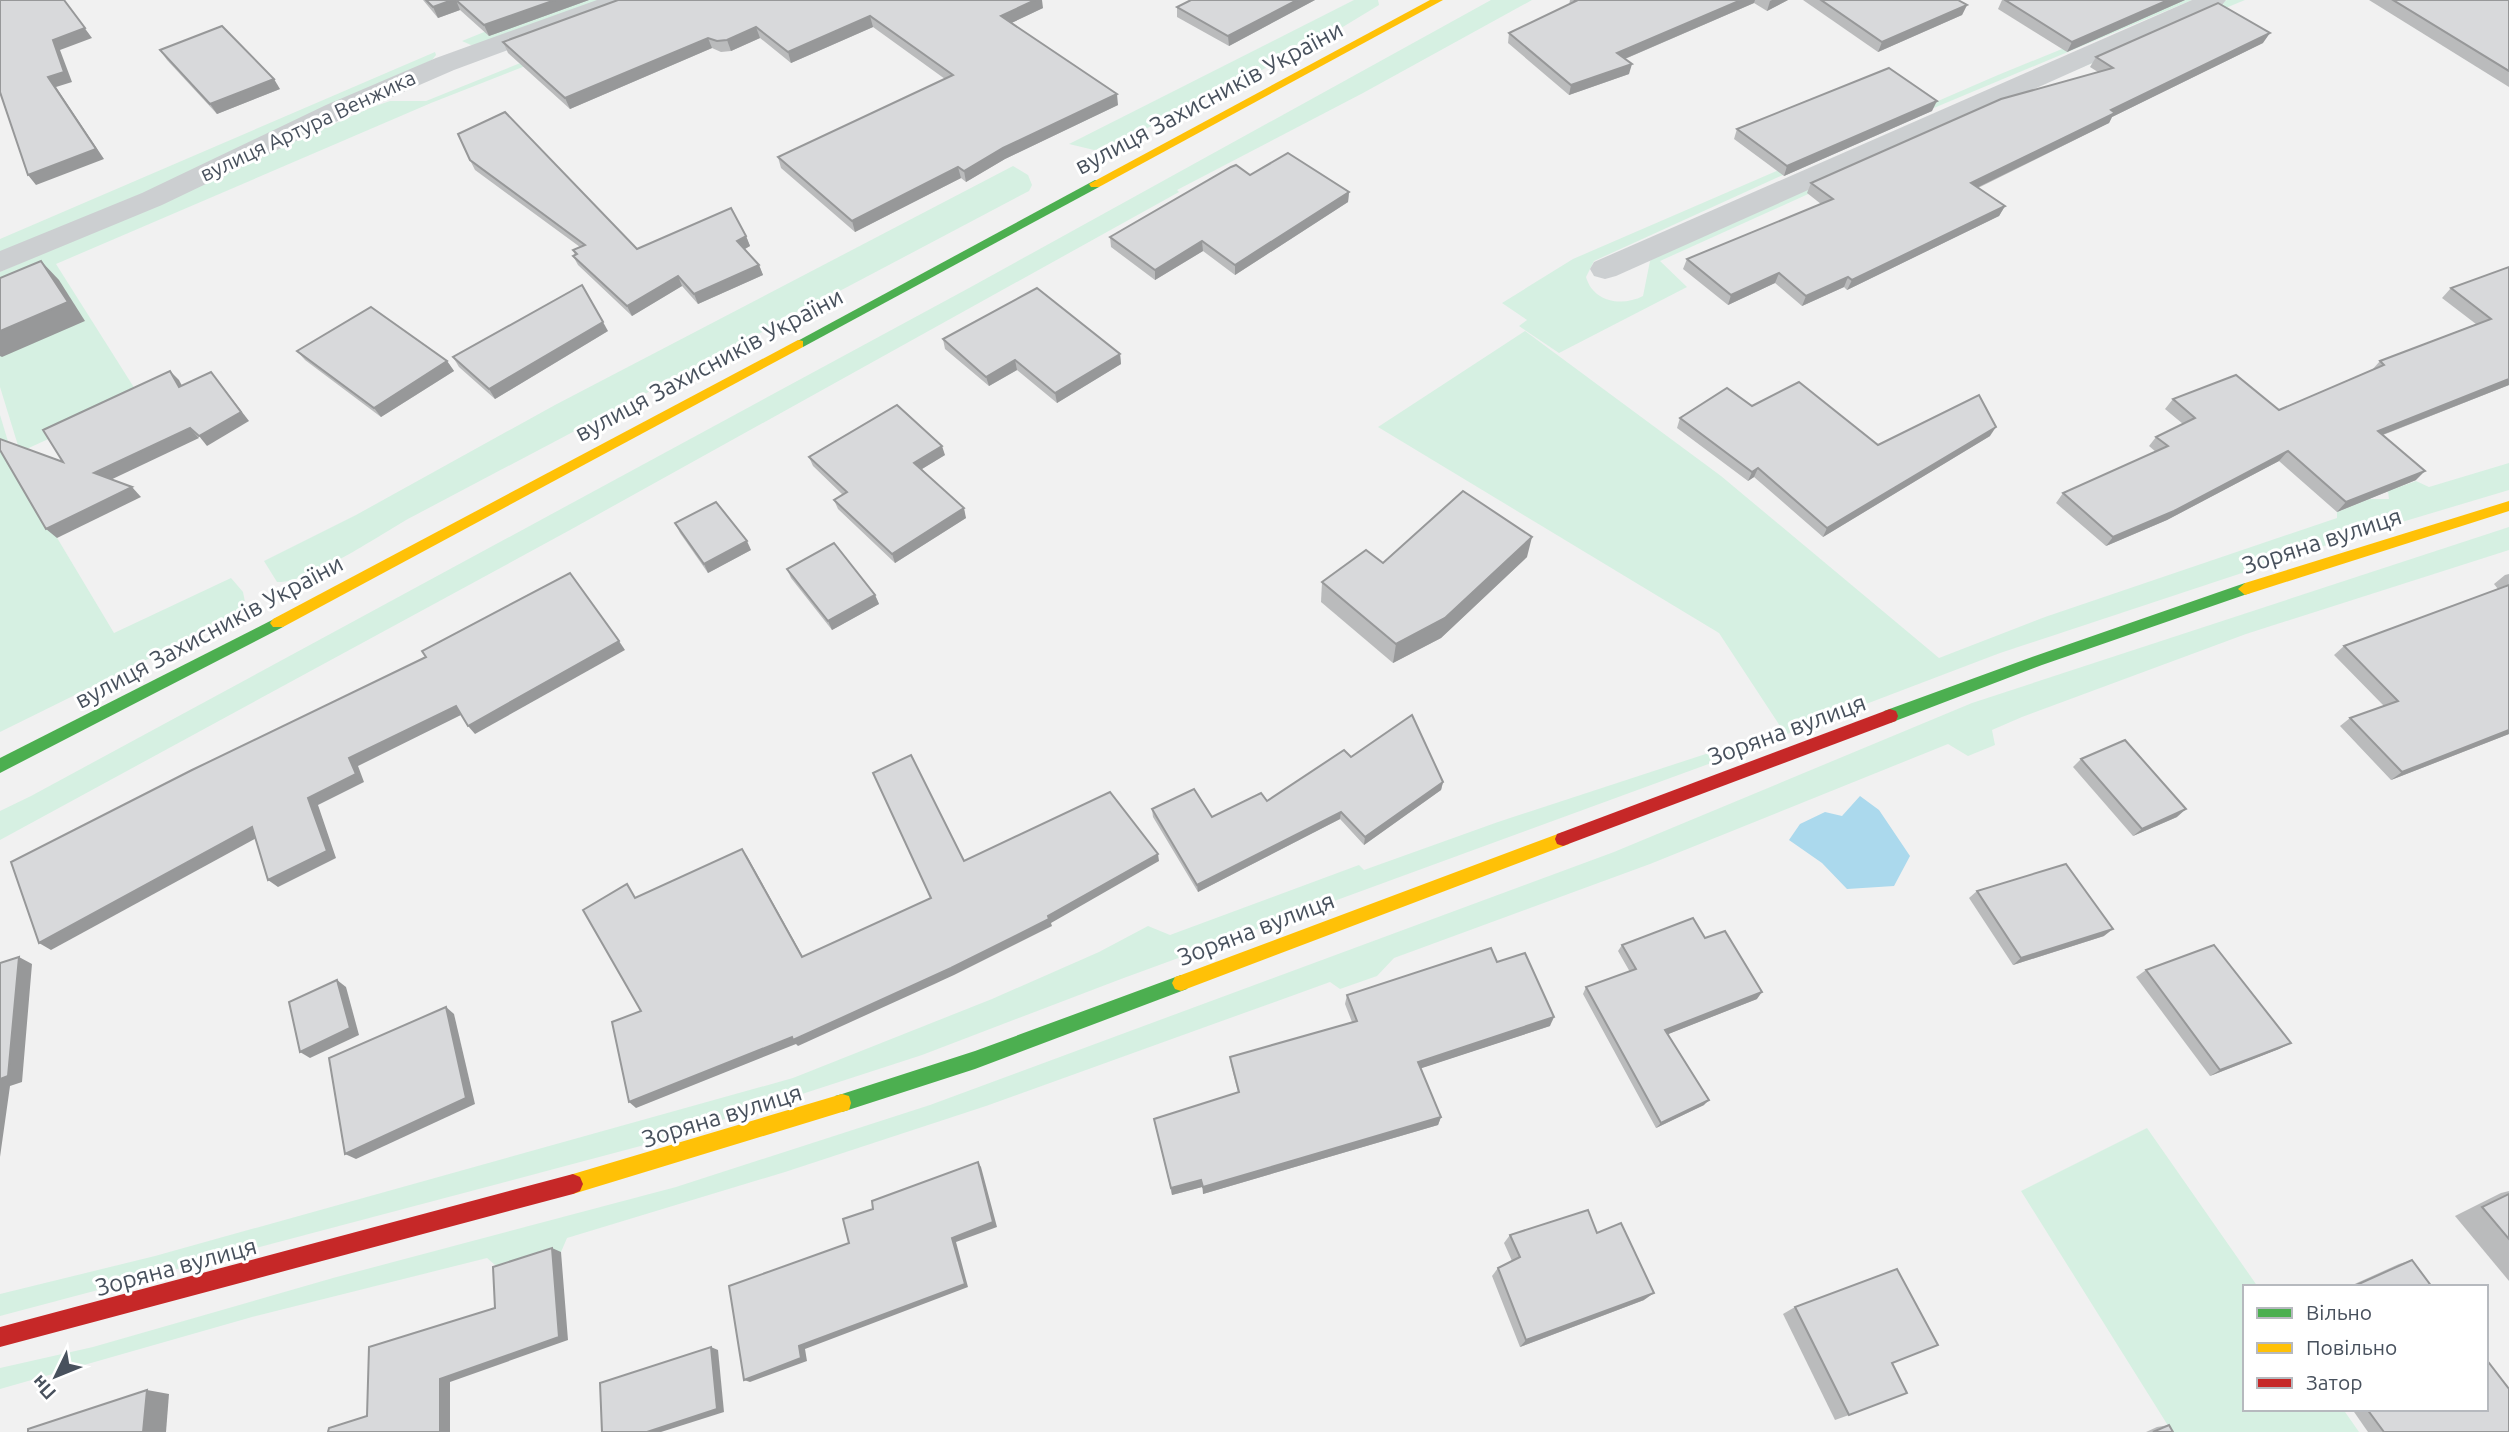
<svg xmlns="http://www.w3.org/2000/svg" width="2509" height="1432" font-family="Ubuntu,sans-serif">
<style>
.green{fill:#d6f0e2}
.water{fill:#abd9ed}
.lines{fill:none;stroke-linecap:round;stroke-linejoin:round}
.street{fill:#cccfd1;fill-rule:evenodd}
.fast{fill:#4caf50;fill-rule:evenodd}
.slow{fill:#ffc107;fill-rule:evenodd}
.jam{fill:#c62828;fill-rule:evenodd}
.wall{fill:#babbbc}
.shaded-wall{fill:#979899}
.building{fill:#d8d9db;stroke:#979899;stroke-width:2}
.labels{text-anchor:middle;stroke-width:6;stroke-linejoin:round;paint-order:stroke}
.far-street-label{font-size:21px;fill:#48515d;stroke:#fff}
.street-label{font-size:24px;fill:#48515d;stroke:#fff}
</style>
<rect width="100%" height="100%" fill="#f1f1f1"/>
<g class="green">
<path d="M563,0h40l-123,44 -9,1 -9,-4z"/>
<path d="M1354,0h24l1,5 -56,34 -211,107 -18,4 -25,-6z"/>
<path d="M1491,0h41l-169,93 -186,97 2,2 -609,338 -570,310v-29l31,-15 938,-508z"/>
<path d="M2182,0h10l-306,128 -292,133 -8,16c7,25 36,30 57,19l7,-35 14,-12 446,-202 51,-17 66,-30h18l-230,95 -198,95 -157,71 27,26 -128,66 -40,-27 8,-6 -25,-17 71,-44 425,-184z"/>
<path d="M435,52l1,3 -4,5 -286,132 -146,61v-14z"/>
<path d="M528,60l10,1 -107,42 -375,161 84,133 -120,55 -20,-65v-115l370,-164 20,-7h36z"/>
<path d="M1013,166l15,9 4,10 -3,6 -623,329c-29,17 -99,64 -129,62l-13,-21 92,-46 199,-110z"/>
<path d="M1525,331l196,145 218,182 106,-41 292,-99v-6l32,-13h20l-1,-8 28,-10 13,6 80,-24v27l-164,49 -345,114 -286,109 -593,217 -199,76 -274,89 -648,172v-22l155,-38 638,-178 199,-79 107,-47 49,-26 22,9 189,-70 5,5 134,-48 284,-93 -63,-96 -341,-206z"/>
<path d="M0,415l13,43 25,48 76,127 117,-55 12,14 2,10 -6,10 -8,6 -231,114z"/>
<path d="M2509,527v23l-263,84 -224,83 -30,13 3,15 -27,11 -20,-12 -298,120 -256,94 -17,18 -37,13 -10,-7 -344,124 -201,66 -218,66 -6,14 -59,19 -15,-13 -235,59 -252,72v-21l93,-21 240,-69 343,-91 254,-82 684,-253 358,-149z"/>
<path d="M2147,1128l111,159h-13v122h98l16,23h-187l-151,-241z"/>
</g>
<path class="water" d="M1860,796l19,14 31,46 -16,30 -47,3 -25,-26 -33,-23 11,-16 25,-12 17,4z"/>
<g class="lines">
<g class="street">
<path d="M597,0h37l-4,5 -176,65 -108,47 -184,88 -162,67v-21l142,-58 184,-88 110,-47z"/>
<path d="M2192,0h34l-4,5 -606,271 -11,3 -11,-3 -4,-7 4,-7z"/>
</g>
<g class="fast">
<path d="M1095,180l4,1v6l-296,160h-10l-1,-3z"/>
<path d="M2245,583l5,2 2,4 -2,4 -208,72 -152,58 -6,-2 -2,-5 2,-5 148,-54z"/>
<path d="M278,617l5,2 3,4 -3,4 -283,146v-15z"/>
<path d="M1181,975l6,2 3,6 -3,6 -212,80 -133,43 -7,-2 -2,-7 2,-7 7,-2 133,-43z"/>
</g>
<g class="slow">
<path d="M1430,0h13l-344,187h-8l-2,-3z"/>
<path d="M798,340l5,1v6l-520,280h-10l-3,-4 3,-4z"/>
<path d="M2509,501v10l-264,84 -7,-6 7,-6z"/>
<path d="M1563,832l6,2 2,5 -2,5 -388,147 -6,-2 -3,-6 3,-6 6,-2z"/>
<path d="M842,1094l7,2 2,7 -2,7 -7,2 -269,82 -7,-3 -3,-7 3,-7 7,-3z"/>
</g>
<g class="jam">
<path d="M1890,709l6,2 2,5 -2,5 -333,125 -6,-2 -2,-5 2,-5z"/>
<path d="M573,1174l7,3 3,7 -3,7 -7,3 -573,153v-20z"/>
</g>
</g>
<g class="wall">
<path d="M423,0h166l-100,36 -29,-26 -22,8z"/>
<path d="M618,0l425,8 -32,15 107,82 -113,54 -39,23 -5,-4 -106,54 -74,-64 -3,-11 167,-78 -72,-52 -82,36 -31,-25 -29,13 -10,1 -9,-4 -142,61 -62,-56 -5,-11z"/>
<path d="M1315,0l-86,46 -52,-29v-10z"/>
<path d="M1570,0h218l-21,11 -13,-8 -129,56 4,15 -60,21 -61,-52 1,-10 60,-28z"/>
<path d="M1803,0h155l9,5 -5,10 -84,37z"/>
<path d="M2002,0h183l-118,52 -69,-43z"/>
<path d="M2369,0h140v87z"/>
<path d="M2263,43l-151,74 -3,6 -131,65 27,18 -6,10 -152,74 -3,-3 -42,19 -27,-23 -47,22 -45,-36 4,-10 134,-55 -14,-11 4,-10 287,-111 -8,-5 6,-10z"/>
<path d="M160,50l120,39 -63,25 -50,-54z"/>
<path d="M1932,111l-148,65 -50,-37 3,-10z"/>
<path d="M470,160l167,89 109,-13 4,10 -5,3 14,16 4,10 -65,29 -16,-18 -50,30 -54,-51 -5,-9 2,-1 -2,-5 7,-3 -105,-77z"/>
<path d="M1250,175l99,17 -1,10 -113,73 -32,-24 -48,29 -44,-33 -1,-10z"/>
<path d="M2509,267v118l-126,50 33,45 -79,32 -58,-51 -112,59 -61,26 -50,-43 7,-10 93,-41 -7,-6 7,-9 27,-13 -18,-15 8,-10 106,11 93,-40 8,-9 96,-37 -34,-26 9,-10z"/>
<path d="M608,331l-113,68 -36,-32 -6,-10z"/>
<path d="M943,339l177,15 1,10 -64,39 -40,-33 -28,16 -44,-37z"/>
<path d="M297,351l150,10 7,10 -73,46 -76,-57z"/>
<path d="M1752,406l126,39 112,-9 -167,101 -69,-60 -6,4 -71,-53 3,-10z"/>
<path d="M945,455l-23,14 44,49 -71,45 -57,-54 -4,-9 9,-5 -30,-29 -4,-9z"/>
<path d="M675,523l76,27 -43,23 -28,-40z"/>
<path d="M1527,557l-86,81 -48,25 -72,-61 1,-20 61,-19z"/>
<path d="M787,569l88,26 4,9 -47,26 -41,-52z"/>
<path d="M2509,574v160l-118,46 -51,-54 10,-8 34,-12 -50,-51 10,-9 154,-57 -4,-5 11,-9z"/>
<path d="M1351,757l92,25 -2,8 -77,55 -24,-26 -142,73 -45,-75 -1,-8 60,8 55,-16z"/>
<path d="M2081,759l96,58 -44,19 -60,-69z"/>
<path d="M1977,891l127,45 -91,29 -44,-67z"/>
<path d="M1705,938l52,61 -89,35 36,71 -48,23 -73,-134 3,-7 44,-15 -12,-21 4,-6z"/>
<path d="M1497,962l53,64 -129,42 20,49 -3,8 -235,69 -1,-7 -30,8 -18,-76 84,-27 -7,-27 -1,-8 122,-35 -7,-18 2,-9z"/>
<path d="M2146,970l145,73 -12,6 -69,27 -74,-99z"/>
<path d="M2509,1191v90l-54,-65 46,-23z"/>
<path d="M1597,1233l47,67 -124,47 -28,-71 6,-8 14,-7 -8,-18 6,-8z"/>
<path d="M2412,1260l20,27h-84l51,-23z"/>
<path d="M1795,1307l54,108 -14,5 -52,-106z"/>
<path d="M2352,1409h134l23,23h-141z"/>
<path d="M2169,1425l4,7h-27l11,-5z"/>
</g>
<g class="shaded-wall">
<path d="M64,0l28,38 -32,12 12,32 -16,5 48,72 -68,26 -8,-10 20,-98 5,-37z"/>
<path d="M452,0h4l4,10 -22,8 -5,-11z"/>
<path d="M555,0h34l-100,36 -5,-11z"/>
<path d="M1035,0h7l1,8 -40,19 -2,-11z"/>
<path d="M1297,0h18l-86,46 -1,-10z"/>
<path d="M1741,0h14l-1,3 -139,60 2,-10z"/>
<path d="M1772,0h16l-21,11 3,-10z"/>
<path d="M2168,0h17l-118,52 5,-10z"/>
<path d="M1967,5l-5,10 -84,37 4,-10z"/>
<path d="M870,16l3,11 -82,36 -3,-11z"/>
<path d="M756,27l4,11 -29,13 -4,-11z"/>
<path d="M2270,33l-7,10 -151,74 -3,6 -143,70 5,-10 140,-73z"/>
<path d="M708,38l4,10 -142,61 -5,-11z"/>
<path d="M1632,64l-3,10 -60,21 2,-10z"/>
<path d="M274,79l6,10 -63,25 -7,-10z"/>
<path d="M1117,94l1,11 -113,54 -39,23 -2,-11 39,-23z"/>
<path d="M1937,101l-5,10 -148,65 3,-10z"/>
<path d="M958,167l3,11 -106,54 -3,-11z"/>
<path d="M1349,192l-1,10 -113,73v-10z"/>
<path d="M2005,206l-6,10 -152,74 5,-10z"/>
<path d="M746,236l4,10 -9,5 -4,-10z"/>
<path d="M1202,241l1,10 -48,29v-10z"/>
<path d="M41,261l18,19 26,41 -83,36 -2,-1v-25z"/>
<path d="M759,265l4,10 -65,29 -4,-10z"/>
<path d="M1779,273l-4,10 -47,22 3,-10z"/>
<path d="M678,276l4,10 -50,30 -5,-10z"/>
<path d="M1848,277l-4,10 -42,19 4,-10z"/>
<path d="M603,322l5,9 -113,68 -6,-10z"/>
<path d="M1120,354l1,10 -64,39 -2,-10z"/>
<path d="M1015,360l2,10 -28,16 -3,-9z"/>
<path d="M447,361l7,10 -73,46 -7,-9z"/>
<path d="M170,371l9,9 9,17 -9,-10z"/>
<path d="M211,372l38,49 -42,25 -8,-10z"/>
<path d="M2509,379v6l-140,55 9,-9z"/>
<path d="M1996,427l-6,9 -167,101 4,-9z"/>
<path d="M190,428l9,10 -95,45 -10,-10z"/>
<path d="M942,446l3,9 -28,17 -3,-9z"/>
<path d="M2288,451l-9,10 -112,59 -61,26 7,-9z"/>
<path d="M1758,468l-4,9 -6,4 4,-9z"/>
<path d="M2425,471l-9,9 -79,32 9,-10z"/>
<path d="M132,487l9,10 -84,41 -11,-9z"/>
<path d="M964,508l2,10 -71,45 -3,-9z"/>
<path d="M1532,537l-5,20 -86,81 -48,25 3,-19z"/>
<path d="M747,541l4,9 -43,23 -4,-9z"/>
<path d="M875,595l4,9 -47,26 -4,-9z"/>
<path d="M619,641l6,9 -150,84 -7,-8z"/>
<path d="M456,706l7,8 -105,52 6,16 -46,23 18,53 -58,29 -10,-7 40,-82 41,-40z"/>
<path d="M2509,730v4l-118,46 11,-8z"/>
<path d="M1443,782l-2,8 -77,55 1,-8z"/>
<path d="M2186,809l-9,8 -44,19 9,-7z"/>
<path d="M1341,812l-1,7 -142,73 -1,-7z"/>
<path d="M252,827l10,8 -211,115 -12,-7z"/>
<path d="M742,849l5,7 60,108 -5,-7z"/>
<path d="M1158,854l1,7 -108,62 1,3 -98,49 -156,71 -2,-2 -160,64 -7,-6 419,-186z"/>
<path d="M2113,929l-9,7 -91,29 8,-7z"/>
<path d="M19,957l13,7 -10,118 -12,4 -10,71v-78z"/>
<path d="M337,980l9,7 13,48 -49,23 -10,-6z"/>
<path d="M1762,992l-5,7 -96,38 4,-7z"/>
<path d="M446,1007l8,7 21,90 -119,55 -11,-5z"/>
<path d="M1554,1017l-4,9 -134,44 2,-8z"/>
<path d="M2291,1043l-12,6 -69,27 10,-6z"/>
<path d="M1709,1100l-5,5 -48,23 5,-5z"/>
<path d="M1441,1117l-3,8 -235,69v-7z"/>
<path d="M978,1162l3,5 16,60 -41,15 12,45 -163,62 2,12 -57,21 -6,-2 55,-34z"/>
<path d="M1201,1180l1,7 -30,8 -1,-7z"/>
<path d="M552,1248l9,4 7,88 -118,42v50h-10v-53z"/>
<path d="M1654,1293l-10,7 -124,47 6,-7z"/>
<path d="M711,1347l7,3 6,62 -63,20h-14z"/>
<path d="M147,1390l22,4 -3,38h-23z"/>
</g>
<g class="building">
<path d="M0,0h64l21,28 -32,12 11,32 -16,5 48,72 -68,26 -28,-83z"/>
<path d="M426,0h26l-19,7z"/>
<path d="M456,0h99l-71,25z"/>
<path d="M618,0h417l-34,16 116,78 -114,54 -39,23 -6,-4 -106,54 -74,-64 175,-82 -83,-59 -82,36 -32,-25 -29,13 -10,1 -9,-3 -143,60 -62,-56z"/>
<path d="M1191,0h106l-69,36 -51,-29z"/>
<path d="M1574,0h167l-124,53 15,11 -61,21 -62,-52 67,-32z"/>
<path d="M1821,0h137l9,5 -85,37z"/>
<path d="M2005,0h163l-96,42z"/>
<path d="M2393,0h116v71z"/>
<path d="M2218,3l52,30 -159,77 4,3 -144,70 34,23 -153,74 -4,-3 -42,19 -27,-23 -48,22 -44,-36 146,-60 -22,-16 190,-84 112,-31 -17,-11z"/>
<path d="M222,26l52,53 -64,25 -50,-54z"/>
<path d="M1889,68l48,33 -150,65 -50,-37z"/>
<path d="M505,112l132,137 94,-41 15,28 -9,5 22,24 -65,29 -16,-18 -51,30 -54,-50 4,-2 -4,-4 12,-5 -115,-85 -12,-26z"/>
<path d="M1288,153l61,39 -114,73 -33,-24 -47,29 -45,-33 121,-70 5,-2 14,10z"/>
<path d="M41,261l27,41 -68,29v-53z"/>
<path d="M2509,267v112l-131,52 47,40 -79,31 -58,-51 -114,60 -61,26 -50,-44 105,-47 -12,-9 39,-19 -22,-19 63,-24 43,35 105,-45 -4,-4 111,-42 -40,-31z"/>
<path d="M582,285l21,37 -114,67 -36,-32z"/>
<path d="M1037,288l83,66 -65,39 -40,-33 -29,17 -43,-38z"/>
<path d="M371,307l76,54 -73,47 -77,-57z"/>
<path d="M170,371l9,16 32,-15 30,40 -42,24 -9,-8 -96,45 38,14 -86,42 -46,-79v-11l63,23 -20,-32z"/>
<path d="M1799,382l79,63 101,-50 17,32 -169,101 -69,-60 -6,4 -72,-54 47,-30 25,18z"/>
<path d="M897,405l45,41 -28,17 50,45 -72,46 -58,-54 13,-8 -38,-35z"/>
<path d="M1463,491l69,46 -87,81 -49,26 -74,-62 44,-32 17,13z"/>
<path d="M716,502l31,39 -43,23 -29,-41z"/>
<path d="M834,543l41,52 -47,26 -41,-52z"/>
<path d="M570,573l49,68 -151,85 -12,-20 -107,52 7,16 -48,24 19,53 -59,29 -16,-53 -213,116 -28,-81 181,-92 234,-113 -4,-6z"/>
<path d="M2509,585v145l-107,42 -52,-54 48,-17 -54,-55z"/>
<path d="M1412,715l31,67 -78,55 -24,-25 -144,73 -45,-76 42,-20 18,28 49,-24 6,8 77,-51 7,7z"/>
<path d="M2125,740l61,69 -44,20 -61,-70z"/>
<path d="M911,755l53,106 146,-69 48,62 -110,62 1,3 -98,49 -158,72 -1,-3 -163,65 -17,-80 29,-11 -58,-101 44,-26 8,14 107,-49 60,108 129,-59 -58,-125z"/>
<path d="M2066,864l47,65 -92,29 -44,-67z"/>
<path d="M1693,918l12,20 20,-7 37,61 -97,38 44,70 -48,23 -75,-136 50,-18 -14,-24z"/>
<path d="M2214,945l77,98 -71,27 -74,-100z"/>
<path d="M1491,948l6,14 28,-9 29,64 -136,45 23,55 -238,70 -2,-7 -30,8 -17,-69 85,-27 -9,-35 127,-36 -10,-26z"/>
<path d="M19,957l-11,119 -8,3v-116z"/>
<path d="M337,980l13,48 -50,24 -11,-50z"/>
<path d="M446,1007l20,91 -121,56 -16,-96z"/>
<path d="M978,1162l15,60 -41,16 13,46 -166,62 2,12 -57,22 -15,-94 120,-43 -6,-24 30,-10 -1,-8z"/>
<path d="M2509,1194v45l-27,-32z"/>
<path d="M1588,1210l9,23 24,-10 33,70 -128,47 -28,-72 22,-11 -10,-22z"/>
<path d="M552,1248l7,89 -119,42v53h-112l1,-4 38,-12 2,-69 126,-39 -2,-41z"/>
<path d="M2412,1260l20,27h-80z"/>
<path d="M1897,1269l41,76 -46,18 15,30 -58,22 -54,-108z"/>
<path d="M711,1347l6,62 -70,23h-45l-2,-49z"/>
<path d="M2486,1359l23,30v43h-125l-17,-23h119z"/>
<path d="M147,1390l-4,42h-115v-3z"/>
<path d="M2169,1425l4,7h-20z"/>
</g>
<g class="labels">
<g class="far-street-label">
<text transform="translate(308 126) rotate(-25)" y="7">вулиця Артура Венжика</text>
</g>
<g class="street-label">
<text transform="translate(1209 98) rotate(-28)" y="8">вулиця Захисників України</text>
<text transform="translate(709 365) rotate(-28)" y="8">вулиця Захисників України</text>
<text transform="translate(2322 541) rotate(-18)" y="8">Зоряна вулиця</text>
<text transform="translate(209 632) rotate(-28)" y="8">вулиця Захисників України</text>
<text transform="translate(1787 730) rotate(-20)" y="8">Зоряна вулиця</text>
<text transform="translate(1256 929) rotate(-21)" y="8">Зоряна вулиця</text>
<text transform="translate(722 1116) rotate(-17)" y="8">Зоряна вулиця</text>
<text transform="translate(176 1267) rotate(-15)" y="8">Зоряна вулиця</text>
</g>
</g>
<rect x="2243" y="1285" width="245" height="126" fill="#ffffff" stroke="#b6b9be" stroke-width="2"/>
<rect x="2257" y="1308" width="35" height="10" fill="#4caf50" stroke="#b6b9be" stroke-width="2"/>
<text x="2306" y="1320" font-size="21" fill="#48515d">Вільно</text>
<rect x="2257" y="1343" width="35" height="10" fill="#ffc107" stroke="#b6b9be" stroke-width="2"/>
<text x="2306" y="1355" font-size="21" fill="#48515d">Повільно</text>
<rect x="2257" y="1378" width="35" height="10" fill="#c62828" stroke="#b6b9be" stroke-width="2"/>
<text x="2306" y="1390" font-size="21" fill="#48515d">Затор</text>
<g transform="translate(56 1376) rotate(227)" stroke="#ffffff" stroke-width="5" paint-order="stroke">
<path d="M0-5L12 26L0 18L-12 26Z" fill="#48515d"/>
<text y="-10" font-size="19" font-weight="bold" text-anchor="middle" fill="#48515d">Пн</text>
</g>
</svg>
